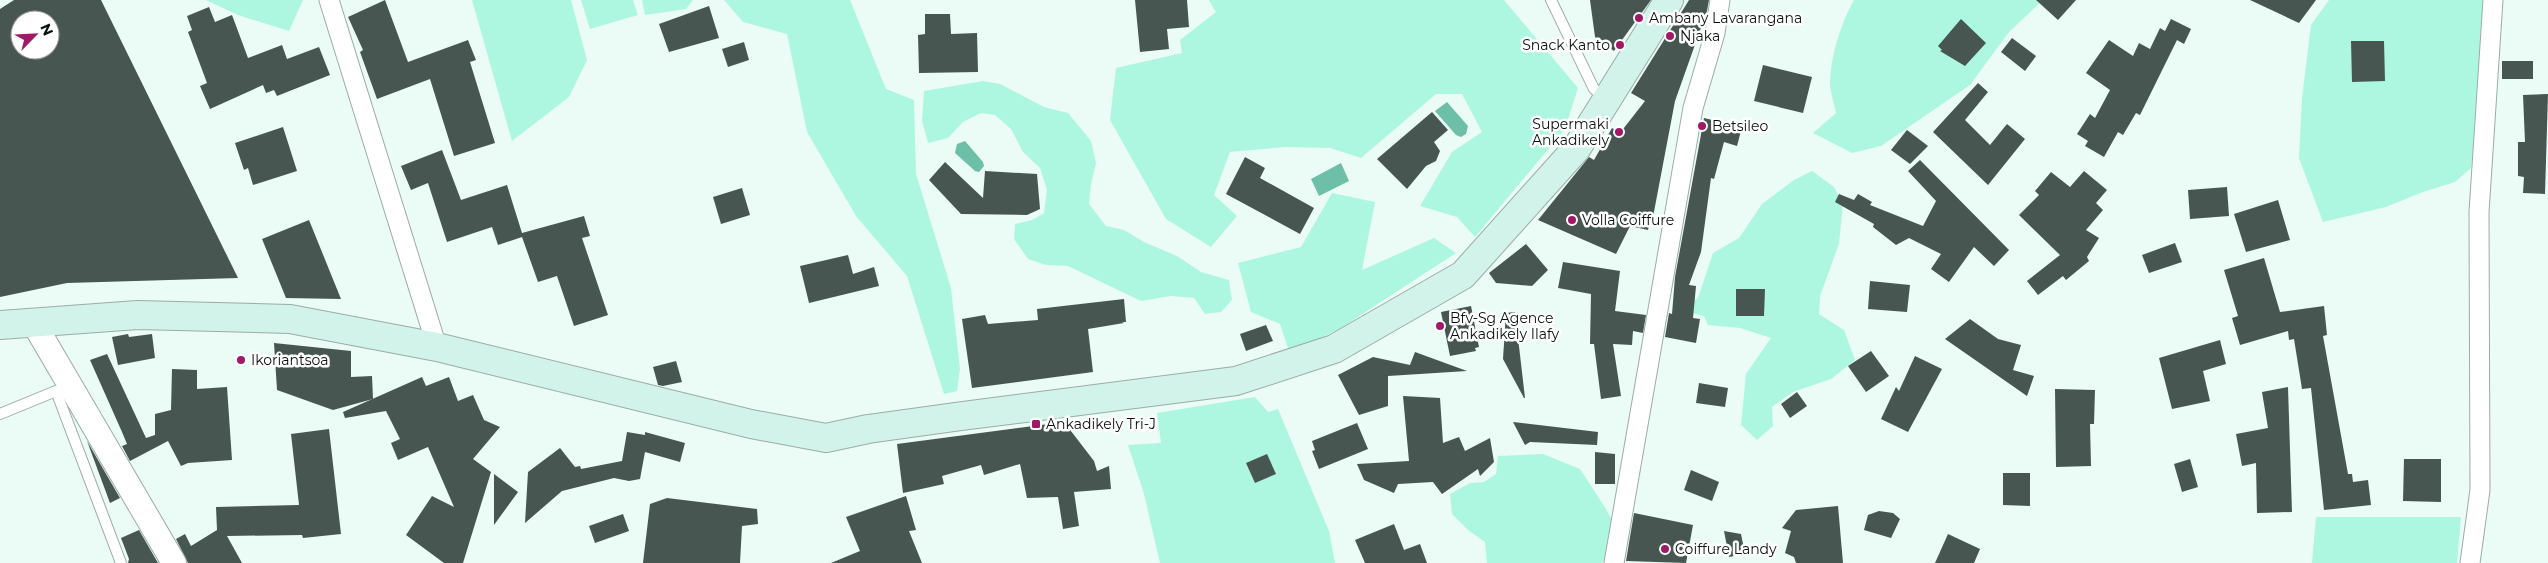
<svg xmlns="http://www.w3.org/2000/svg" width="2548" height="563" font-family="Montserrat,sans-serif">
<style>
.green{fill:#adf7e0}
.water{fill:#6dbfa7}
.building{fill:#475651;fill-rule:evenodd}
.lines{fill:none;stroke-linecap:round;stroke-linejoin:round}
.service-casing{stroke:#9baca6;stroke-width:12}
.minor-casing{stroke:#9baca6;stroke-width:21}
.tertiary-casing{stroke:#9baca6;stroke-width:26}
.secondary-casing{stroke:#9baca6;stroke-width:30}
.service{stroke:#fff;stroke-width:10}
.minor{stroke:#fff;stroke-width:19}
.tertiary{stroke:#fff;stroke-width:24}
.secondary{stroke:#d2f3ea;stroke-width:28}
.poi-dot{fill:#a11966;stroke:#fff;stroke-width:2}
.labels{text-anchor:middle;stroke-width:5;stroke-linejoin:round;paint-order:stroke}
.poi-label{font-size:14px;fill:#0a100e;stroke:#fff;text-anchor:start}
</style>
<rect width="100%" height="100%" fill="#eafcf5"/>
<g class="green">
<path d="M206,0h97l-14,31 -51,-16z"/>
<path d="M472,0h99l16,60 -18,37 -57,44z"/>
<path d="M581,0h52l5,15 -48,14z"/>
<path d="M642,0h51l-7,9 -41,6z"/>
<path d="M724,0h126l36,89 28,11 2,74 35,114 9,81 -3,22 -13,3 -37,-118 -51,-60 -49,-84 -20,-98 -44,-12z"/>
<path d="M1209,0h295l74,88 -13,41 -90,108 -18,-20 -37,-11 32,-54 30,-20 -20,-38h-26l-75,64 -31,-10 -45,-1 -55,5 -16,43 23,21 -26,31 -45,-28 -56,-99 6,-52 66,-15 -2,-13 36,-28z"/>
<path d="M1854,0h189l-34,32 -39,53 -89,61 -29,7 -39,-20 23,-20c-2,-10 -6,-21 -6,-31 1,-27 11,-59 24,-82z"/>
<path d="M2329,0h161l-19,168 -16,14 -32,10 -37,15 -63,15 -24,-64 3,-60 9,-73z"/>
<path d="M983,81l17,3 44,23 24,6 23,28 5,22 -5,21 -2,20 17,22 18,4 20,12 33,14 24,16 28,8 3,20 -11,12 -16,2 -11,-16 -23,-2 -30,5 -73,-35 -22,-1 -18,-6 -14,-20 1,-15 17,-4 12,-7 3,-23 -7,-22 -17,-16 -12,-23 -16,-14 -14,-2 -18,9 -15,16 -20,5 -6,-22 2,-30z"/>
<path d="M1812,171l22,16 9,17 -4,40 -19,52 -1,18 25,16 11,30 -24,19 -38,13 -21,15 1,19 -16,14 -16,-15 5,-51 25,-36 -31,-10 -32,-3 -4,-9 -27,-7 21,-11 15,-45 26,-15 23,-34 32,-24z"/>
<path d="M1332,193l43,9 -13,68 72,-32 22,15 -112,73 -54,28 -10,-30 -29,-12 -13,-49 63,-16z"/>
<path d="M1255,397l13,15 10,-3 51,122 6,32h-175l-16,-69 -16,-49 33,-2 -4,-30z"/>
<path d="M1543,454l37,15 26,40 9,17 -5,23 -8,14h-115l-2,-21 -17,-12 -16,-16 -2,-20 20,-11 14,-1 12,-8 2,-18z"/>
<path d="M2316,517h145l-4,46h-145z"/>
</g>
<g class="water">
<path d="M1447,102l21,24 -2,8 -5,3 -5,-2 -21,-24z"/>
<path d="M965,141l18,21 1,4 -5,6 -4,-1 -20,-18 2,-9z"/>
<path d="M1341,163l8,18 -30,15 -8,-17z"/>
</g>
<g class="building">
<path d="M14,0h87l137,278 -171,5 -67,14v-288zM20,20h30v30h-30z"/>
<path d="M385,0l23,62 60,-22 8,20 -6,2 25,81 -41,13 -24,-77 -53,20 -17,-47 3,-2 -15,-33z"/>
<path d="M1135,0h52l2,27 -22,2 2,20 -29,3z"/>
<path d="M1590,0h61l-37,51 -19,-14z"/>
<path d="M1689,0h20l-2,11 -32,90 -22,116h-2l-3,13 -18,-4 -14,28 -78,-34 51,-63 5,3 18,-32 8,5 25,-32 -14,-8z"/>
<path d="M2036,0h40l-18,20z"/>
<path d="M2250,0h66l-17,23z"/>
<path d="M709,6l10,32 -50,14 -10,-28z"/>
<path d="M209,7l6,15 17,-7 16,43 34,-13 5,14 32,-12 11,28 -53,21 -3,-6 -8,3 -3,-8 -53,24 -10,-23 7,-3 -19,-51 4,-2 -5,-14z"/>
<path d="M925,14h25l1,20 26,-1 1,39 -59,1 -1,-38 7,-1z"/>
<path d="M1961,19l25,24 -21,23 -25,-15 2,-1 -4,-4z"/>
<path d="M2171,19l20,10 -7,15 -7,-4 -37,75 -4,-2 -13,22 -5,-3 -14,25 -19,-11 3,-5 -11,-7 13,-20 5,4 15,-28 -24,-17 23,-33 24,16 6,-13 11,6 10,-21 5,3z"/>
<path d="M2012,38l24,18 -11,15 -24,-19z"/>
<path d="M2351,41h33l1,40 -33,1z"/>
<path d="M744,42l5,18 -21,7 -6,-18z"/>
<rect x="2502" y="61" width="31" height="18"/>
<path d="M1763,65l49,12 -9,36 -49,-12z"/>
<path d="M1978,83l10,9 -23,28 25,25 17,-21 18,15 -37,46 -55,-53z"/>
<path d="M2548,94l-3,100 -22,-1 1,-16 -6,-1v-34h7l-2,-47z"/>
<path d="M1432,112l16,18 -14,12 6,9 -4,10 -10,5 -19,23 -30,-30z"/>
<path d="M1704,118l38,9 -5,19 -13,-4 -10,37 -3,-1 -10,74 -12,33 7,1 -3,32 7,1 -4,24 -31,-6 4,-24 3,1 3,-37z"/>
<path d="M283,127l14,44 -44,14 -5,-17 -4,2 -9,-27z"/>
<path d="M1907,130l21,16 -18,18 -19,-14z"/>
<path d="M442,150l19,50 46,-15 15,48 62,-17 6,20 -8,2 26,77 -34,11 -17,-50 -19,6 -16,-45 -24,8 -6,-18 -45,15 -19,-59 -17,7 -10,-24z"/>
<path d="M1245,157l20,11 -5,10 54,30 -14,26 -74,-40z"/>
<path d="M1920,160l89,90 -15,16 -20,-19 -25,35 -18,-13 10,-15 -32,-16 -13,7 -23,-18 1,-3 -39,-22 4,-8 15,6 4,-6 14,8 -2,3 53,21 13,-25 -28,-30z"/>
<path d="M945,162l38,36 2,-27 52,3 3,35 -13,6 -66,-1 -32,-34z"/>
<path d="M2084,171l23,19 -11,13 7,7 -17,20 13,8 -12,19 2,4 -23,19 -3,-4 -25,19 -11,-14 33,-26 -41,-40 20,-20 -4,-4 16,-19 19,15z"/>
<path d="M2227,187l2,29 -39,3 -2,-29z"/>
<path d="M742,188l8,27 -29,9 -8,-27z"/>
<path d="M2278,200l12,40 -44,12 -12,-38z"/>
<path d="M309,220l32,79 -55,-1 -24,-59z"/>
<path d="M2175,243l7,19 -33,11 -7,-18z"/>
<path d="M1526,244l22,26 -16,16 -36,-3 -7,-10z"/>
<path d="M848,255l5,19 21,-7 5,19 -70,17 -9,-37z"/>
<path d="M2264,258l16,54 44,-6 3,29 -4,1 25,138h4l1,8 15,-2 3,25 -47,5 -13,-122 -9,1 -8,-50 -5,1 -1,-9 -48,14 -8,-27 6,-2 -14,-46z"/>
<path d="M1563,262l57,9 -5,40 31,4 -3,18 -10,-2 -1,14 -19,-1 8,52 -20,3 -7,-55h-4l1,-50 -33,-6z"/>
<path d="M1870,281l40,4 -3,27 -39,-3z"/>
<path d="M1736,289h29l-1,27h-28z"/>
<path d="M1124,299l2,23h-4l2,1 -36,6 5,43 -121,16 -10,-69 23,-4 3,9 50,-4 -1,-11z"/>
<path d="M1471,306l8,41 -4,1 1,3 -26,5 -9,-44z"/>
<path d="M1515,312l10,86h-1l-21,-39 3,-46z"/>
<path d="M1970,319l28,20 23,6 -8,25 21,6 -7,20 -82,-57z"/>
<path d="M1266,325l7,16 -27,10 -6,-17z"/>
<path d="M128,334l1,3 23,-3 3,24 -37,7 -6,-28z"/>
<path d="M2220,340l6,24 -23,7 7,30 -38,8 -13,-51z"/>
<path d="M274,343l77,8v26l21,-1 1,23 -40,11 -56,-20z"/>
<path d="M1871,351l18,25 -23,16 -18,-26z"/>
<path d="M1415,352l52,19 -79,5v30l-29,9 -21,-40 35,-18 37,8z"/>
<path d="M107,354l39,84 9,-3v-21l16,-4 1,-41 25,1v19l30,-2 5,73 -44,3 -7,3 -13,-25 -38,20 -8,-15 5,-2 -5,-12 -32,-72z"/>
<path d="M1915,356l27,13 -34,63 -27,-13 15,-32 3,4z"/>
<path d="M676,361l6,21 -19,4 -5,-1 -5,-18z"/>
<path d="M422,377l4,9 23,-9 9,24 15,-6 11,25 16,7 -27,32 18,13 -28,91h-19l-38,-28 26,-39 22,11 -26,-60 -30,13 -7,-17 9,-4 -14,-28 -41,7 -2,-6z"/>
<path d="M1699,383l29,5 -3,19 -29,-4z"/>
<path d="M2288,387l4,125 -35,1 -1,-50 -14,3 -6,-32 32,-6 -6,-36z"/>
<path d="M2055,389l40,1 -1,34h-4l1,42 -35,1z"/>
<path d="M1797,392l10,14 -17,12 -9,-14z"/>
<path d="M1403,396l37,2 3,45 16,-6 6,14 25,-13 4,24 -14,14 -2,-7 -36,25 -9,-12 -35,2 -4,9 -30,-13 -7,-16 52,-3z"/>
<path d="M1064,422l30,39 3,10 12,-5 2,23 -37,3 5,34 -16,3 -5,-32 -31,1 -7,-34 -36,11 -3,-10 -39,11 2,8 -41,9 -6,-49z"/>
<path d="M1513,422l85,10 -1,13 -67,-3 -5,3z"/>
<path d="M1357,423l11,26 -49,20 -7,-18 3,-1 -3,-9z"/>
<path d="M329,429l12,105 -38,4 -1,-3 -75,1 15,27h-54l-12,-24 9,-5 6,12 26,-16 -1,-23 83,-2 -8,-71z"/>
<path d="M627,432l18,3v-3l40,11 -5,19 -35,-10 -5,27 -11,2 -15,-3 -52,13 -37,32 3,-51 32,-24 15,19 5,-1 1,3 41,-8z"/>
<path d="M87,441l33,57 -10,5z"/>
<path d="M1595,452l20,2v30h-20z"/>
<path d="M1267,454l9,20 -21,9 -9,-20z"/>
<path d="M2190,459l8,28 -16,5 -8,-28z"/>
<path d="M2404,459h37v43l-38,-1z"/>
<path d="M1691,470l28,12 -7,19 -28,-11z"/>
<path d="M2003,473h27v33l-27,-1z"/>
<path d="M494,474l24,18 -24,33z"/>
<path d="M906,496l10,34 -7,1 13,32h-91l29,-12 -14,-34z"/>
<path d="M667,498l90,11 1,15 -16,2 -2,37h-97l7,-59z"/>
<path d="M1838,506l5,57h-47l-2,-6 -9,-4 6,-22 -9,-3 14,-18z"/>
<path d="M1879,511l14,2 7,6 -9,19 -27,-8 4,-15z"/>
<path d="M1634,513l59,12 -7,38 -60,-2z"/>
<path d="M623,514l6,17 -34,12 -6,-17z"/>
<path d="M1394,524l10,26 16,-6 7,19h-62l-10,-23z"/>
<path d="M139,530l19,33h-30l1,-4 -8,-21z"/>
<path d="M1724,531l17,3 4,20 -16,3z"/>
<path d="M1948,534l32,15 -6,14h-39z"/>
</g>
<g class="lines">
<defs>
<g id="service">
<path d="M1551,0l43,89 12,10"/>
<path d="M0,414l56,-23 65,172"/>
</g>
<g id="minor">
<path d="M329,0l108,347"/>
<path d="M1614,563l79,-455 22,-75 5,-33"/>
<path d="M2470,563l10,-73 -1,-278 14,-212"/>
</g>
<path id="tertiary" d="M33,322l141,241"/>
<path id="secondary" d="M0,325l138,-10 152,4 147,28 314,77 75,14 42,-9 94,-13 274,-35 98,-32 129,-74 113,-126 93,-149"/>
</defs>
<use href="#service" class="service-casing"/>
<use href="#minor" class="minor-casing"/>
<use href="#tertiary" class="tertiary-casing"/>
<use href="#secondary" class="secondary-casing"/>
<use href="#service" class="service"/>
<use href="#minor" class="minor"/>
<use href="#tertiary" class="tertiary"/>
<use href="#secondary" class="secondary"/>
</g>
<g class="poi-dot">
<circle cx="1639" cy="18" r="5"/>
<circle cx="1670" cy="36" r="5"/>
<circle cx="1620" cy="45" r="5"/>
<circle cx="1702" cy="126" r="5"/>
<circle cx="1619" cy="132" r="5"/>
<circle cx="1572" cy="220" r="5"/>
<circle cx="1440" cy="326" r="5"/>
<circle cx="241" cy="360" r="5"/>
<rect x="1031" y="419" width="10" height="10" rx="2.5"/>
<circle cx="1665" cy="549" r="5"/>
</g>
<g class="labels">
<g class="poi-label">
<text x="1649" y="23">Ambany Lavarangana</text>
<text x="1680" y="41">Njaka</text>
<text x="1610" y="50" text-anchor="end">Snack Kanto</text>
<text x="1609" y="129" text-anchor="end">Supermaki<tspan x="1609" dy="16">Ankadikely</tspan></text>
<text x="1712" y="131">Betsileo</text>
<text x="1582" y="225">Volla Coiffure</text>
<text x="1450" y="323">Bfv-Sg Agence<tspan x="1450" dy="16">Ankadikely Ilafy</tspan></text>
<text x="251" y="365">Ikoriantsoa</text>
<text x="1046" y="429">Ankadikely Tri-J</text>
<text x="1675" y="554">Coiffure Landy</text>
</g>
</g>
<g transform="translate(35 35) rotate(66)"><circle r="24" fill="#ffffff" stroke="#9d9f9f"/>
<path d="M0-4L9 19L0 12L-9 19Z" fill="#a11966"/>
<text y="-8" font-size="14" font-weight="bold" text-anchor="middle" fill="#0a100e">N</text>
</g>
</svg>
